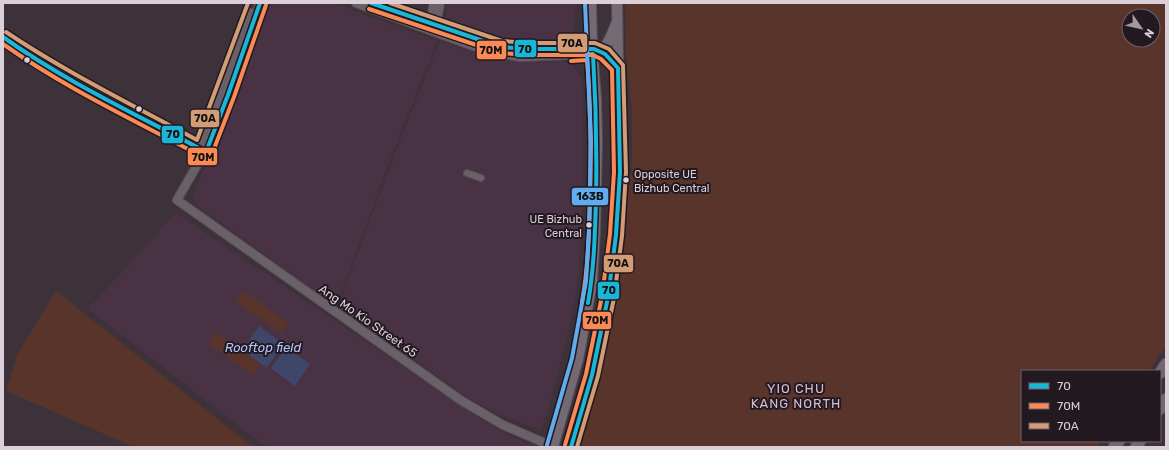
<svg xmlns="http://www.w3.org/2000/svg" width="1169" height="450" font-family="Rubik,sans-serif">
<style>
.built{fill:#4a3245}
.green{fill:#58342a;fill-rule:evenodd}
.water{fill:#3e476a}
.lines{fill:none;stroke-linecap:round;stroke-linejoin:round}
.minor-casing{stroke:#584e56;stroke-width:8}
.tertiary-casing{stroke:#584e56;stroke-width:10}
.primary-casing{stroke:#584e56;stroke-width:12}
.motorway-casing{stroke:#584e56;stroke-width:13}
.minor{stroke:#6a6168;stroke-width:6}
.tertiary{stroke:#6a6168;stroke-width:8}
.primary{stroke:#736a74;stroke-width:10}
.motorway{stroke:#716873;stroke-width:11}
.bus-1-casing{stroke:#231920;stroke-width:7}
.bus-2-casing{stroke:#231920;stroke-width:7}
.bus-3-casing{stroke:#231920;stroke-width:7}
.bus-4-casing{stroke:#231920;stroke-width:7}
.bus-1{stroke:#1ab6d8;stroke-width:4}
.bus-2{stroke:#f98a56;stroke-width:4}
.bus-3{stroke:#d39c74;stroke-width:4}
.bus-4{stroke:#60acee;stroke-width:4}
.bus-dot{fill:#dccfd9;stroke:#231920;stroke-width:1.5}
.labels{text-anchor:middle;stroke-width:4;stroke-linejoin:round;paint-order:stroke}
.bus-label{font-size:11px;fill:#dccfd9;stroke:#231920;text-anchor:start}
.street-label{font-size:12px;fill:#dccfd9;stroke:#231920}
.water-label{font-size:13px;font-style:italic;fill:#b3c4f8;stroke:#231920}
.neighbourhood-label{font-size:13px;letter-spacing:1px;fill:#d6bcd0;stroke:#231920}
.line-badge{stroke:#231920;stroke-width:1.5}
.pale-badge-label{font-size:11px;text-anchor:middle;font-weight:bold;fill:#111}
</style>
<rect width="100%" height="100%" fill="#3d323a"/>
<g class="built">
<path d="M264,3h69l104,38 -43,108 -58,157 -138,-100 -4,-6v-7l40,-104z"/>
<path d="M447,3h128l-2,34 -16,7 -49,-1 -63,-20z"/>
<path d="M440,41l52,17 24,2h45l11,5 9,12 2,27 -1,108 -3,61 -10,56 -21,81 -7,20 -41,-15 -35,-19 -49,-35 -78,-54 58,-156z"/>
<path d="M176,213l310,209 24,14 27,11h-271l-178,-138z"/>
</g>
<g class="green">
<path d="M625,3h541v342l-17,26h-127v70h79l-4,6h-517l22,-83 10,-48 4,-47 16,-101v-57l-6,-52zM1129,16h24v24h-24z"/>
<path d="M56,291l197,156h-119l-128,-56 12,-38z"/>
<path d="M244,291l45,32 -8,10 -45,-31z"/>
<path d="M216,332l45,33 -8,10 -45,-31z"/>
</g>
<g class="water">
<path d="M259,326l24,18 -16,24 -25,-18z"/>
<path d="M286,347l24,17 -15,22 -24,-18z"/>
</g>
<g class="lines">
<defs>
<path id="minor" d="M467,173l14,5"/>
<g id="tertiary">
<path d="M260,3l-32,92 -22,57 -6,8 -23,40 285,201 41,24 51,22"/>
<path d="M356,3l117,43 19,6 28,5 73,-3"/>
<path d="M423,21l78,26 29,2 62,-1"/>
<path d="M429,29l5,-26"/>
<path d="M435,31l5,-28"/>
<path d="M3,37l24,17 37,22 142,76"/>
<path d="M200,154v-5l51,-136"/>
</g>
<g id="primary">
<path d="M596,49l12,8 10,11"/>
<path d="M593,54c14,-4 18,-17 23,-30"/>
<path d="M553,447l25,-88 14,-77 3,-51 2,-90 -1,-42 -4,-51 -1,-45"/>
<path d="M571,447l21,-72 16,-78 8,-62 4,-63 -3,-169"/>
</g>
<g id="motorway">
<path d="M1160,373l6,-9"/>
<path d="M1160,409l6,-10"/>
<path d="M1114,447l5,-6"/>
<path d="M1136,447l4,-6"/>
</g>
</defs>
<use href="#minor" class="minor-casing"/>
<use href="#tertiary" class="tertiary-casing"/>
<use href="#primary" class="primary-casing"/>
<use href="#motorway" class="motorway-casing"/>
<use href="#minor" class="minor"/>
<use href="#tertiary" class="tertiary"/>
<use href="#primary" class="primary"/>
<use href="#motorway" class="motorway"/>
<defs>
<g id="bus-1">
<path d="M371,3l130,44 29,2h64l11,5 13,14 2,104 -4,63 -8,62 -16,78 -21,72"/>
<path d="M3,37c63,45 135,78 203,115l22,-57 32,-92"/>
<path d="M571,55l22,-1c3,49 4,97 3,146 -1,34 -2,69 -8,103"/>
</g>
<g id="bus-2">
<path d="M369,9l131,44 30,2h63l8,4 11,11 2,102 -4,62 -8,62 -16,78 -21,71"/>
<path d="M3,44c62,44 133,77 200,113l4,1 5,-4 22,-57 32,-92"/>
<path d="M571,61l16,-1c4,47 4,94 3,141 -1,34 -2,68 -8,101"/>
</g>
<g id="bus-3">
<path d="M390,3l112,38 28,2h65l14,6 14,16 3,107 -4,64 -8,62 -16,78 -21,71"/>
<path d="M6,32c61,41 127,73 191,108l51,-137"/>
</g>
<path id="bus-4" d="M547,445l25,-87 14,-77 3,-50 2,-90 -6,-138"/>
</defs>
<use href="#bus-1" class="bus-1-casing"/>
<use href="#bus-2" class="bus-2-casing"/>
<use href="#bus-3" class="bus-3-casing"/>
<use href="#bus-4" class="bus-4-casing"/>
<use href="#bus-1" class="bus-1"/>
<use href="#bus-2" class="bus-2"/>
<use href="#bus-3" class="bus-3"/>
<use href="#bus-4" class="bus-4"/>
</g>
<g class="bus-dot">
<circle cx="27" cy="60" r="3.5"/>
<circle cx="139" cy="109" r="3.5"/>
<circle cx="626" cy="180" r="3.5"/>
<circle cx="589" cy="225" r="3.5"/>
</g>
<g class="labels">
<g class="bus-label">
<text x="634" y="178">Opposite UE<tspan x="634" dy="14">Bizhub Central</tspan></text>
<text x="582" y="223" text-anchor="end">UE Bizhub<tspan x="582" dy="14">Central</tspan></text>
</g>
<g class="street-label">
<text transform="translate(368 321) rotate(35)" y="4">Ang Mo Kio Street 65</text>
</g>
<g class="water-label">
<text x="263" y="352">Rooftop field</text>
</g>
<g class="neighbourhood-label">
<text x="796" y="393">YIO CHU<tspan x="796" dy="15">KANG NORTH</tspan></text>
</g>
</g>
<g class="line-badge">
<rect x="557" y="33" width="31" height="20" rx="4" fill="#d39c74"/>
<rect x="514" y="39" width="23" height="19" rx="4" fill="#1ab6d8"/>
<rect x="476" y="40" width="31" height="20" rx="4" fill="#f98a56"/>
<rect x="190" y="109" width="30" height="19" rx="4" fill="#d39c74"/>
<rect x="161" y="125" width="23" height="19" rx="4" fill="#1ab6d8"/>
<rect x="187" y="147" width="31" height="19" rx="4" fill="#f98a56"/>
<rect x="571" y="187" width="38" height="19" rx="4" fill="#60acee"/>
<rect x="603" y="254" width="31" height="19" rx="4" fill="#d39c74"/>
<rect x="597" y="281" width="23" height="19" rx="4" fill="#1ab6d8"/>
<rect x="582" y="311" width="30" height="19" rx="4" fill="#f98a56"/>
</g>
<g class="pale-badge-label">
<text x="572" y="47">70A</text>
<text x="525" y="53">70</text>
<text x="491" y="54">70M</text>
<text x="205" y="122">70A</text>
<text x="173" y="138">70</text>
<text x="203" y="161">70M</text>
<text x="590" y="200">163B</text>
<text x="618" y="267">70A</text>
<text x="609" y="294">70</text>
<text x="597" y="324">70M</text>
</g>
<rect width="1169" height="450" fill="none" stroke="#dccfd9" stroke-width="8"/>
<rect x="1021" y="370" width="140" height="72" fill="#231920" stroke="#6d626a"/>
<rect x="1029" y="383" width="20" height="6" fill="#1ab6d8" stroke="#6d626a"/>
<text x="1057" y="390" font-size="12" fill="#dccfd9">70</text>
<rect x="1029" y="403" width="20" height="6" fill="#f98a56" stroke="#6d626a"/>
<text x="1057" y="410" font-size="12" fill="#dccfd9">70M</text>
<rect x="1029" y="423" width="20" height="6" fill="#d39c74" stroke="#6d626a"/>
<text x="1057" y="430" font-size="12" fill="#dccfd9">70A</text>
<g transform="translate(1141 28) rotate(124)"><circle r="19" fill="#231920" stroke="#6d626a"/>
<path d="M0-3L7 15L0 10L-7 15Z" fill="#a498a1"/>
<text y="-6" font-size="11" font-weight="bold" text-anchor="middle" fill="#dccfd9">N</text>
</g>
</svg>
